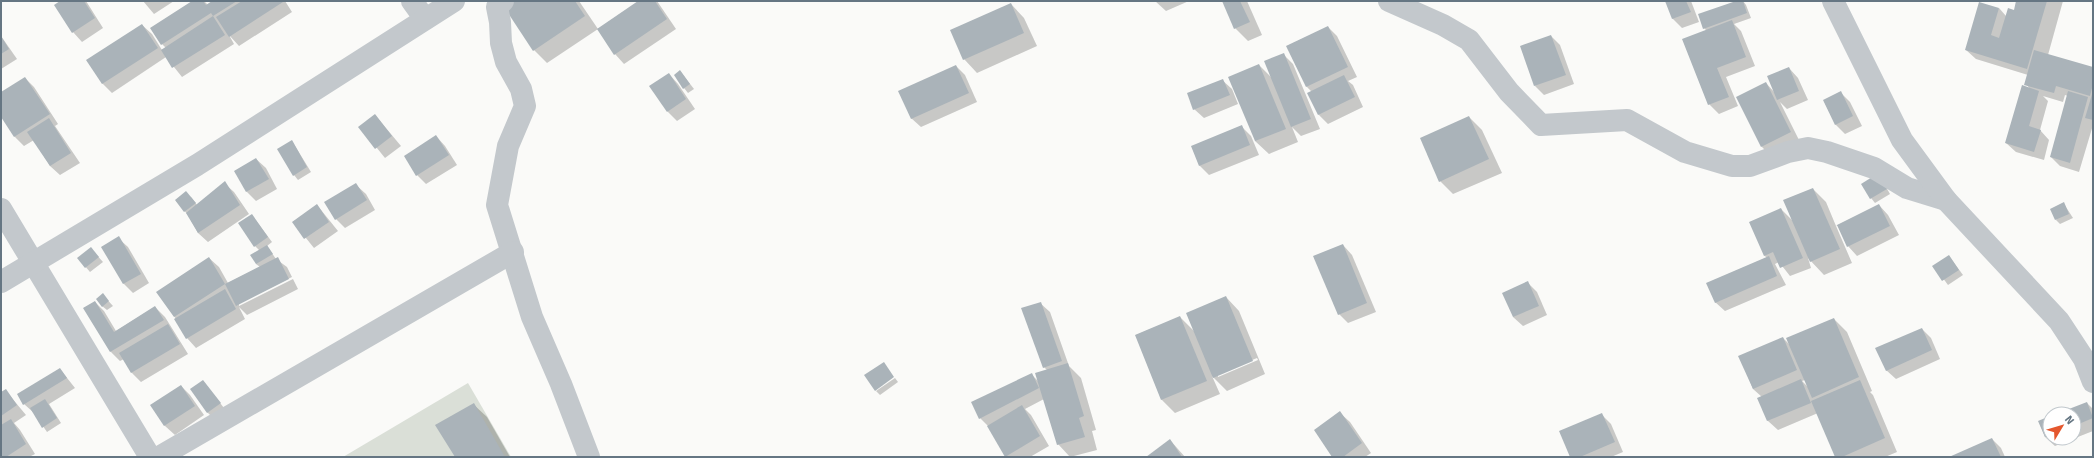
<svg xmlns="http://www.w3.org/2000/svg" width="2094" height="458" font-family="Signika,sans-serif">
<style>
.green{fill:#dadfd7}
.shadow{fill:#0003;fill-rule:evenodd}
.building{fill:#aab3b9}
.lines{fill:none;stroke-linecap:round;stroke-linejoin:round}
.street{stroke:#c3c8cc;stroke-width:22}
</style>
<rect width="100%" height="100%" fill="#fafaf8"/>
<path class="green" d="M468,383l43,74h-168z"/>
<g class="shadow">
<path d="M62,1h24l17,27 -21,14 -9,-10z"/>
<path d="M143,1h31l-20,13z"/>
<path d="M194,1h10l4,4 6,-4h71l7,11 -53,34 -10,-11 5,9 -52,33 -16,-20 -54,36 -10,-10 40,-58 10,9 10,16 4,-2 -4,-4z"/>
<path d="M509,1h70l19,28 -51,34 -13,-13z"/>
<path d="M640,1h17l19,28 -52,35 -9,-10 -17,-25z"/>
<path d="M1155,1h34l-23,10z"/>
<path d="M1223,1h24l15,34 -14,6 -13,-13z"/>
<path d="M1666,1h25l8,21 -17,6 -9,-9z"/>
<path d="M1739,1h4l3,4 5,13 -17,6 7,7 14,35 -29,11 12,29 -19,8 -10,-10 -2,-73 -3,-3z"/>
<path d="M2018,1h45l-15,54 45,13v57l-14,47 -19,-6 -9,-9 17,-61 -3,-1 -2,7 -20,-6 5,5 -8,29 9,10 -5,20 -28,-8 -10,-9 24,-54 -4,-5 2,-9 -52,-16 -10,-9 33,-42 7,8 9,-5z"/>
<path d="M1011,4l13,14 13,28 -60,27 -13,-14z"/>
<path d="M1328,27l9,9 20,41 -9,4 5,4 10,22 -35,17 -9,-9 -11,-22 4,-1 -5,-5 -20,-41z"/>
<path d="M1,36l16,23 -16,10z"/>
<path d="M1551,36l9,9 14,39 -30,11 -9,-9z"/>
<path d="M1283,54l10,10 27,65 -19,7 -9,-9 6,15 -29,12 -14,-13 4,-76 13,13z"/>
<path d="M956,66l9,9 12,27 -56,25 -10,-9z"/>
<path d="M1789,68l9,10 10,22 -21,9 -7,-7 20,40 -29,14 -9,-9 4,-64 9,10z"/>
<path d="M680,71l14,18 -6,4 -4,-5z"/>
<path d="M669,74l9,10 17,25 -18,12 -9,-9z"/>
<path d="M25,78l9,9 24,37 -3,2 25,37 -20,12 -10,-9 -16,-26 -10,6 -9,-9 -14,-22v-22z"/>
<path d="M1222,80l10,9 6,15 -34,14 -10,-9z"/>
<path d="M1840,92l10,10 12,24 -17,8 -9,-9 -12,-24z"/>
<path d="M375,115l26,31 -16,12 -25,-31z"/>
<path d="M1469,117l13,13 20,43 -49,21 -13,-13z"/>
<path d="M1241,126l10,10 8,19 -50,20 -9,-9 -8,-19z"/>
<path d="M436,136l9,10 12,19 -31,19 -9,-9z"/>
<path d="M292,141l19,31 -13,8 -4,-5z"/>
<path d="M256,159l10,9 11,21 -21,12 -9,-9 -12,-21z"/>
<path d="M1882,180l8,14 -15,9 -4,-5z"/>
<path d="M224,183l10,9 15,22 -41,28 -10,-9 -10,-18 -12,-14 15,-4 6,8z"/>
<path d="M356,185l10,9 9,16 -30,18 -9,-9z"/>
<path d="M1813,189l13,13 10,24 43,-21 9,10 11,20 -42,21 -9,-10 -10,-20h-2l16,37 -28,12 -16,-17 3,10 -21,8 -11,-14 -4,2 11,21 -61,26 -10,-9 52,-44 -3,-3 17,-46 13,13z"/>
<path d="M2064,204l9,14 -13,6 -4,-4z"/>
<path d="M317,205l21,26 -24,17 -21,-26z"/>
<path d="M252,215l20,27 -5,4 9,13 11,8 5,10 -53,26v3l54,-27 5,10 -51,26 -8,-8 6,12 -49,29 -9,-10 -11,-19 -18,-27 51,-34 10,9 9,16 32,-16 -4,-3 3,-14 -4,-4z"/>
<path d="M118,238l10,9 21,36 -16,10 -9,-9 -22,-37z"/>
<path d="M1343,245l9,10 24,57 -28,11 -9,-9z"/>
<path d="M95,253l8,9 -13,10 -12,-14z"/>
<path d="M1949,256l14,19 -15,10 -14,-19z"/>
<path d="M1528,283l9,9 10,23 -24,11 -10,-9z"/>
<path d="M103,295l10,11 -6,4 -5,-4z"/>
<path d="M1226,297l13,14 26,63 -38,17 -15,-15 8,18 -45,19 -13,-13 -26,-65 44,-18 14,14zM1257,358l1,2 -40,17v-3z"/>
<path d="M95,302l9,9 12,20 39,-24 10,10 23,37 -47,28 -9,-9 -8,-14 -4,2 -9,-9 -27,-44z"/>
<path d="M1040,303l10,9 19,54 12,12 15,52 -4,1 5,19 -27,7 -12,-13 -14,-45 -19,10 6,6 18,31 -19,11h-23l-19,-31 -8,-8 51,-44 8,8 8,-12 -3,-3z"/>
<path d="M1834,319l13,13 25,59 -2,1 3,3 24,57 -12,5h-49l-18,-44 -40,17 -10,-9 -9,-23 3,-1 -9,-8 -13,-33 43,-18 8,8zM1805,380l4,8 -7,-7z"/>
<path d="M1922,329l9,9 9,21 -44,20 -10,-9z"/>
<path d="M60,369l15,19 -26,16 12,19 -14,9 -13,-19 -10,-9z"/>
<path d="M895,378l3,4 -18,13 -4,-4z"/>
<path d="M203,381l21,27 -12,9 -5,-5z"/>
<path d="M181,386l9,9 14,20 -29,20 -10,-9 -13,-20z"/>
<path d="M6,391l20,24 -12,8 6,7 15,24 -6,3h-28v-63z"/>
<path d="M2087,403l6,6v22l-38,15 -10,-9 -6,-15 11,-5v21h24v-24h-15z"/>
<path d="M473,404l14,13 23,40h-54z"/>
<path d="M1340,413l10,9 21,31 -6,4h-32z"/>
<path d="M1601,414l10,10 12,28 -12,5h-40z"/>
<path d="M1992,439l9,9 4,9h-54z"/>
<path d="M1170,440l15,17h-37z"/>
</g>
<g class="building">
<path d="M60,1h24l11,17 -23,15 -18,-28z"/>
<path d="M192,1h11l3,4 6,-4h25l-24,15 -2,-3 -50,32 -11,-17z"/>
<path d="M242,1h41v1l-54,35 -13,-20z"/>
<path d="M507,1h68l10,15 -52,35 -31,-47z"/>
<path d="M638,1h17l12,18 -53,36 -17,-26z"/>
<path d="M1222,1h18l10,21 -16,7z"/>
<path d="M1665,1h21l5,11 -19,7z"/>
<path d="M1736,1h7l4,12 -44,16 -5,-15z"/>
<path d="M2016,1h31l-20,68 -62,-19 14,-48 20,6 -8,27 8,3 9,-30 6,2z"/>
<path d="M1011,3l13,30 -61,27 -13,-30z"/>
<path d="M213,16l12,19 -53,33 -11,-18z"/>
<path d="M1732,20l14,37 -29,11 12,29 -21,8 -26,-66z"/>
<path d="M142,24l16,24 -56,36 -16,-24z"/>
<path d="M1328,26l20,41 -42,20 -20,-41z"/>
<path d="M1551,35l15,40 -32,11 -14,-40z"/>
<path d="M1,36l8,13 -8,5z"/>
<path d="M2034,50l59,17v17l-3,12 -34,-10 -2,7 -30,-8z"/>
<path d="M1284,53l27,66 -20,8 -27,-66z"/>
<path d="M1259,64l27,65 -31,12 -27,-64z"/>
<path d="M956,65l13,28 -58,26 -13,-28z"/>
<path d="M1789,67l10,24 -22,9 -10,-24z"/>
<path d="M680,70l10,14 -7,5 -9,-14z"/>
<path d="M669,73l17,26 -19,13 -18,-26z"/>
<path d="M1344,75l11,22 -37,18 -11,-22z"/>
<path d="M25,77l25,37 -36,23 -13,-20v-25z"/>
<path d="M1223,79l7,16 -37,15 -6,-17z"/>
<path d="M1766,82l25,50 -30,15 -25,-50z"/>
<path d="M2022,85l17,6 -10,35 12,4 -7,22 -29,-9z"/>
<path d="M1841,91l12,25 -18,9 -12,-25z"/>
<path d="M2068,91l20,6 -18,66 -20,-6z"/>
<path d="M2093,91v29l-8,-2z"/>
<path d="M375,114l17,22 -17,13 -17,-22z"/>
<path d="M1469,116l20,43 -50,23 -19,-44z"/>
<path d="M49,118l22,35 -21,13 -23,-34z"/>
<path d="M1242,125l8,20 -51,21 -8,-20z"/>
<path d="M436,135l13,20 -33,21 -12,-20z"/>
<path d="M292,140l15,27 -14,9 -16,-27z"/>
<path d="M256,158l13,21 -23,13 -12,-21z"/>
<path d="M1877,174l10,15 -17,10 -9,-15z"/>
<path d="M225,181l15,24 -42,28 -12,-20z"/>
<path d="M356,183l11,17 -32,20 -11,-18z"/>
<path d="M1813,188l27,61 -30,13 -27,-62z"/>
<path d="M186,191l10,12 -12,9 -9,-12z"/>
<path d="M2064,202l5,12 -14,6 -5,-11z"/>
<path d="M317,204l12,18 -25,17 -12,-17z"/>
<path d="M1879,204l11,22 -43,21 -10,-22z"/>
<path d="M1781,208l22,50 -23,10 -7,-16 -9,4 -15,-34z"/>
<path d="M252,214l16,23 -14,10 -16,-24z"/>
<path d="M119,236l22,38 -18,10 -22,-37z"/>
<path d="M1343,244l24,59 -29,12 -25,-59z"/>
<path d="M267,245l6,9 -17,10 -6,-9z"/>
<path d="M91,247l8,10 -14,11 -8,-10z"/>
<path d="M1949,255l10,15 -17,11 -10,-15z"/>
<path d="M1769,256l8,20 -62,27 -9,-20z"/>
<path d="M209,257l16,27 53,-27 11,22 -53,27 -11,-22 -51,33 -18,-25z"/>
<path d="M1528,281l11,25 -26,11 -11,-24z"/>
<path d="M225,289l11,20 -50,30 -12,-20z"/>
<path d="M103,293l6,8 -7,6 -6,-8z"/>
<path d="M1226,296l27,65 -40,17 -27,-65z"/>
<path d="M95,301l19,31 41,-26 9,14 -54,32 -27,-44z"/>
<path d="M1041,302l21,59 -19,7 -22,-60z"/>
<path d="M1180,316l27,65 -46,19 -26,-65z"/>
<path d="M1834,318l25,59 -47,21 -26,-60z"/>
<path d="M168,324l12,20 -49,29 -12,-20z"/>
<path d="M1922,328l10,22 -46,21 -11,-23z"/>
<path d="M1783,337l14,33 -44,19 -15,-33z"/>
<path d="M884,362l10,15 -19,14 -11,-16z"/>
<path d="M1068,363l16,53 -5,2 6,19 -28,8 -22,-72z"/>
<path d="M60,368l7,10 -44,27 -6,-11z"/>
<path d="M1032,373l7,15 -60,31 -8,-17z"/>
<path d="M1801,379l10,24 -44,18 -10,-23z"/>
<path d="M203,380l18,23 -14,10 -17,-24z"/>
<path d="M1860,380l25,58 -43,19h-7l-24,-56z"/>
<path d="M181,385l14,21 -31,20 -14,-21z"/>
<path d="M6,389l11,16 -16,11v-24z"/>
<path d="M45,399l12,19 -15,10 -12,-20z"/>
<path d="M2087,402l6,16 -19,8v-12h-18z"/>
<path d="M474,403l31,54h-50l-20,-32z"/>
<path d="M1022,405l18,31 -35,21 -18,-31z"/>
<path d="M1340,411l22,32 -19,14h-11l-18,-27z"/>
<path d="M1602,413l13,29 -35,15h-10l-11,-26z"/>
<path d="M2050,416v19l-5,2 -7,-16z"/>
<path d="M11,419l15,25 -20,13h-5v-32z"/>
<path d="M1992,438l9,19h-52z"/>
<path d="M1170,439l12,18h-36z"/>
</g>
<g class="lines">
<g class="street">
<path d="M412,1l13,18"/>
<path d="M503,1l-6,6 3,15 1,21 5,19 15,27 4,17 -17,40 -11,59 35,112 29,67 28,73"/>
<path d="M1389,1l54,24 26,15 40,52 32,33 86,-5 58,32 47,14h18l38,-14 20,-4 19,4 47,16 33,20 39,12"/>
<path d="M1833,1l69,139 44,60 113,121 25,38 9,23"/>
<path d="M1,209l149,248"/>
<path d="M1,282l196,-117 257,-164"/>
<path d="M159,457l354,-205"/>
</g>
</g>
<rect width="2094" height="458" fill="none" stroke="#657683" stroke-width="4"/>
<g transform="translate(2062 426) rotate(52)"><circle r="19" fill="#ffffff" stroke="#c1c8cd"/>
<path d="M0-3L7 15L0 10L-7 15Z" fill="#e4572e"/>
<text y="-6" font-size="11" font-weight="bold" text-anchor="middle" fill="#657683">N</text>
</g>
</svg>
